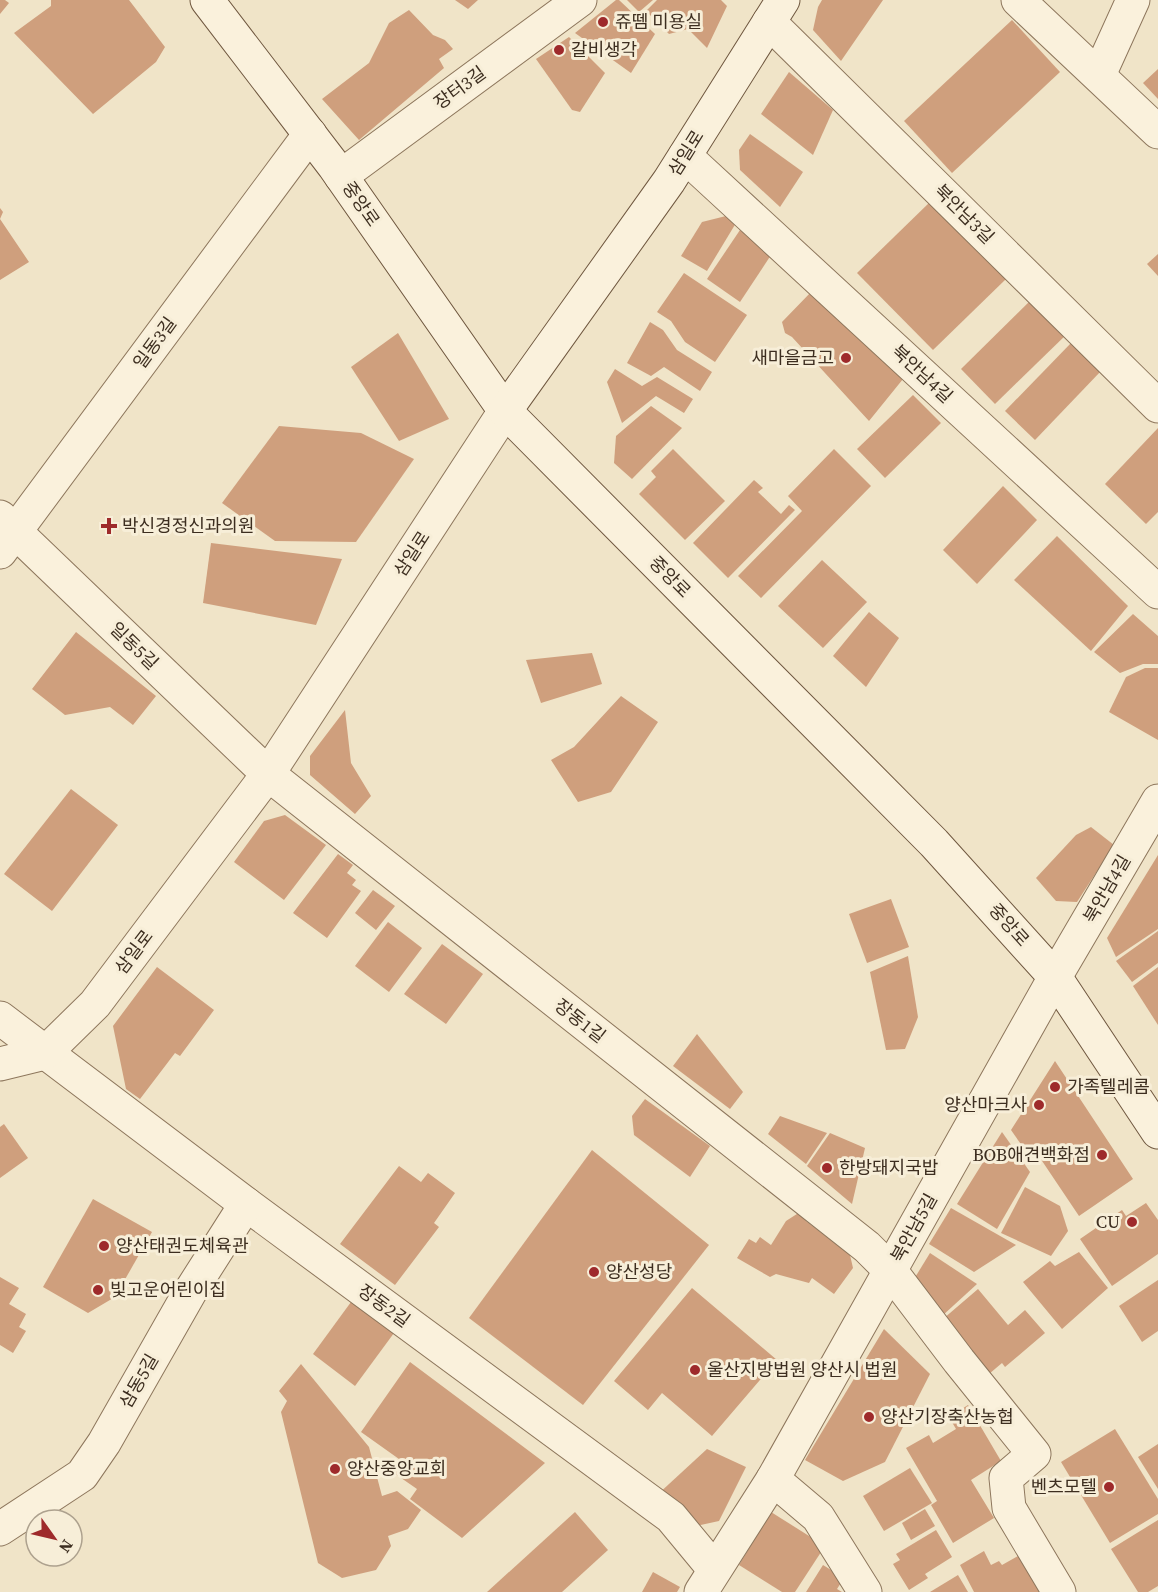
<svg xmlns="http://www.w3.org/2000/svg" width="1158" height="1592" font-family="'Source Serif 4','Noto Sans KR',serif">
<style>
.building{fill:#cf9f7d}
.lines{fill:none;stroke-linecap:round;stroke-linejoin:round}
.minor-casing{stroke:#8d765c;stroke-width:35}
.secondary-casing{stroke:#6f573f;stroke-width:35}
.minor{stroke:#faf1dc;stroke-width:33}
.secondary{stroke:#faf1dc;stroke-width:33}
.poi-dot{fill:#9e2a2b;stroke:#f7eed8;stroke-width:2}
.labels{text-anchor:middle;stroke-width:6;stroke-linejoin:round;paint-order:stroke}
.poi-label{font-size:18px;fill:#3d2e20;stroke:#f7eed8;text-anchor:start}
.street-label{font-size:18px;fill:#3d2e20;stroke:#f7eed8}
</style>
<rect width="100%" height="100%" fill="#f0e4c8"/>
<g class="building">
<path d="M0,0h5l4,3 -9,11z"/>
<path d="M51,0h78l36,47 -9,15 -63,52 -79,-81 37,-27z"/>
<path d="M455,0h23l-10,9z"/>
<path d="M616,0h3l36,34 -24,39 -56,-40z"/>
<path d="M627,0h26l-14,12z"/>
<path d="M657,0h64l6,6 -20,42 -19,-19 -19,5 -23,-23z"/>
<path d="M822,0h61l-42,61 -28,-31 5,-23z"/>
<path d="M409,10l24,25 12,5 8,9 -14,10 5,9 -85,72 -37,-41 47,-36 20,-40z"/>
<path d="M1012,20l48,52 -108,101 -48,-52z"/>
<path d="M569,37l36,36 -25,39 -8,-2 -36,-51z"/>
<path d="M1158,69v30l-15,-16z"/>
<path d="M789,72l44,38 -20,45 -52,-41z"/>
<path d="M750,134l53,38 -23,35 -40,-37 -1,-20z"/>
<path d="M931,201l75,78 -73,71 -76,-77z"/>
<path d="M0,208l3,4 -3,7 29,43 -29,18z"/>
<path d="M726,216l10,7 -29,48 -26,-15 21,-34z"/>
<path d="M740,230l33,22 -33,50 -33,-23z"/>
<path d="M1158,254v22l-11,-12z"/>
<path d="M684,273l63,42 -32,47 -30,-20 -14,-21 -14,-9z"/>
<path d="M812,291l91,88 -34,42 -77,-84 -7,-4 -3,-11z"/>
<path d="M1035,296l35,35 -75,73 -34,-35z"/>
<path d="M650,322l13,8 14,20 35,22 -12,19 -36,-24 -13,9 -24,-13z"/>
<path d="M398,333l51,86 -50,22 -48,-74z"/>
<path d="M1072,342l29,29 -66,69 -30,-29z"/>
<path d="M615,369l27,17 15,-9 36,22 -9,14 -28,-17 -34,27 -15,-41z"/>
<path d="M913,395l28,28 -56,55 -28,-29z"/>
<path d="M651,406l31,22 -50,51 -18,-16 2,-27z"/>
<path d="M279,426l82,7 53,26 -58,83 -81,-1 -53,-38z"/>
<path d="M1158,428v84l-12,12 -41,-40z"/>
<path d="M673,449l52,52 -40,39 -46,-46 17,-17 -5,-6z"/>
<path d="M834,449l37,37 -110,112 -23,-22 64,-65 -14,-15z"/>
<path d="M754,480l9,8 -5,4 23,22 8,-9 6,5 -67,68 -35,-35z"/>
<path d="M1003,486l34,34 -60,64 -34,-34z"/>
<path d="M1057,536l71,70 -37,45 -77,-71z"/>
<path d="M211,543l131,16 -26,66 -113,-22z"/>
<path d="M822,560l45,42 -44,46 -45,-42z"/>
<path d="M869,612l30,26 -33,49 -33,-31z"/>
<path d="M1133,614l25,22v28h-15l-23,9 -26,-21z"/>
<path d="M76,632l80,64 -23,29 -23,-18 -45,8 -33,-26z"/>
<path d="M592,653l10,31 -61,19 -15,-43z"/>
<path d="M1145,668h13v72l-49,-28 17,-35z"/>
<path d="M621,696l37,26 -47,70 -33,10 -27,-42 23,-13z"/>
<path d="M345,710l6,53 20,33 -16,18 -45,-39v-19z"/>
<path d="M71,789l47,36 -66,86 -48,-37z"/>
<path d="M285,815l41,30 -42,55 -50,-38 30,-41z"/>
<path d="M1091,827l23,18 -37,57 -21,-1 -20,-23 40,-43z"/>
<path d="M338,854l15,11 -6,8 9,7 -4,5 9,6 -34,47 -34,-25z"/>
<path d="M1158,855v74l-42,28 -9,-19z"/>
<path d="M373,890l22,16 -19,24 -21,-17z"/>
<path d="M891,899l18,48 -42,16 -18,-49z"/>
<path d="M388,922l34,26 -33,44 -34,-26z"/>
<path d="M1158,931v32l-26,19 -16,-21z"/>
<path d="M442,944l41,30 -37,50 -42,-30z"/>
<path d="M908,956l10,61 -13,32 -19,1 -16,-78z"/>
<path d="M157,967l57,43 -34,46 -5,-3 -35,46 -14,-10 -13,-63z"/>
<path d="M1158,967v58l-25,-39z"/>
<path d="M697,1034l46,58 -13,17 -57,-43z"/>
<path d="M1055,1061l78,118 -54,37 -47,-70 -7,4 -14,-20z"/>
<path d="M645,1099l65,47 -20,31 -56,-42 -2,-19z"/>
<path d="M780,1116l47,17 -21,31 -38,-30z"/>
<path d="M4,1124l24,34 -28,20v-51z"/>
<path d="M1002,1132l28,40 -33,57 -40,-25z"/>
<path d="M830,1133l35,15 -13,56 -45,-38z"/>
<path d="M592,1150l117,95 -126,160 -114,-87z"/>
<path d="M399,1166l22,16 7,-9 27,20 -21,30 5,4 -44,58 -55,-41z"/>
<path d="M1025,1187l35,19 8,25 -17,25 -50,-23z"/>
<path d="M93,1199l59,33 -37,65 -27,16 -45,-26z"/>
<path d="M1146,1203l12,17v34l-46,32 -32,-47 42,-29 4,6z"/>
<path d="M951,1208l65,37 -42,27 -45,-28z"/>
<path d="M800,1212l6,9 44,34 3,13 -19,26 -22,-16 -3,5 -33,-9 -6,3 -33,-19 12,-19 7,4 4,-6 11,8 15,-24z"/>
<path d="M1079,1252l29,36 -46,41 -39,-47 27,-21 5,5z"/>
<path d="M930,1253l47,31 -35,32 -31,-32z"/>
<path d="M0,1277l19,11 -10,16 17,10 -7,13 7,4 -13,22 -13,-8z"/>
<path d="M1158,1280v51l-16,11 -23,-36z"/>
<path d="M692,1288l85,72 -65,76 -50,-43 -14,17 -34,-29z"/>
<path d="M978,1289l30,36 17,-15 20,23 -40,34 -3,-4 -13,11 -46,-55z"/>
<path d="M351,1302l43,31 -39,53 -42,-32z"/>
<path d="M884,1329l46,45 -45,88 -42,19 -38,-21z"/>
<path d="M410,1362l135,101 -83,75 -52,-39 7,-10 -26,-18 8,-12 -38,-27z"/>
<path d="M301,1364l68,83 13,49 15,-5 24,19 -13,19 -20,7 3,10 -15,24 -34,8 -24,-15 -37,-151 6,-11 -8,-10z"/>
<path d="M968,1405l33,56 -30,19 23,38 -41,25 -22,-38 6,-4 -31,-53 23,-13 4,8 23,-14 -7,-12z"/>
<path d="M1115,1429l43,70v15l-48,29 -49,-81z"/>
<path d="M1158,1444v45l-20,-32z"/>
<path d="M707,1449l39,18 -27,54 -23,5 -40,-30z"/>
<path d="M910,1468l22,35 -48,28 -21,-35z"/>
<path d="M925,1509l10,17 -24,14 -9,-17z"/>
<path d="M575,1512l33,38 -46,42h-75z"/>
<path d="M771,1512l54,34 -30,46h-13l-43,-27z"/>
<path d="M1158,1520v66l-10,6h-10l-27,-43z"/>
<path d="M936,1530l16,27 -27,17 3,4 -19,12 -16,-26 7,-4 -4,-6z"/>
<path d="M984,1551l7,14 8,-4 3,4 25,-14 18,41h-71l-14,-27z"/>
<path d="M823,1565l21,13 -7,11 5,3h-36z"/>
<path d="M653,1572l27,15 -3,5h-35z"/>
<path d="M958,1575l10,17h-38z"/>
</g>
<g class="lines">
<defs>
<g id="minor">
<path d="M1018,0l140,132"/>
<path d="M769,22l389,384"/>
<path d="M1099,75l34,-75"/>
<path d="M685,156l473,436"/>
<path d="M341,176l239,-176"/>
<path d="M0,517l268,257 599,473 23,23 69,91 75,93 -28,24 3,30 50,84"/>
<path d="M0,552l310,-418"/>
<path d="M0,1018l246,186 425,313 43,52"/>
<path d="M0,1064l45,-11 50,-49 173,-230 237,-363"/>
<path d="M773,1479l45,38 47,75"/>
<path d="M0,1529l82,-54 22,-32 86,-151 56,-88"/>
<path d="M701,1592l72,-113 282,-502 103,-176"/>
</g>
<g id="secondary">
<path d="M207,0l127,166 171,245 429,432 121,134 103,155"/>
<path d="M505,411l164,-230 114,-181"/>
</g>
</defs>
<use href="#minor" class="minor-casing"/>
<use href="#secondary" class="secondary-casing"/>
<use href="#minor" class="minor"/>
<use href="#secondary" class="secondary"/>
</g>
<g class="poi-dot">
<circle cx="603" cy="22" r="6"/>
<circle cx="559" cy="50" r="6"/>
<circle cx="846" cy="358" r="6"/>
<path d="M106 517h6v6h6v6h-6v6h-6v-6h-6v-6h6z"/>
<circle cx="1055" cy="1087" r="6"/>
<circle cx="1039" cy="1105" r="6"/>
<circle cx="1102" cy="1155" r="6"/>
<circle cx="827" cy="1168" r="6"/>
<circle cx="1132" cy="1222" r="6"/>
<circle cx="104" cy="1246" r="6"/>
<circle cx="594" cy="1272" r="6"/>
<circle cx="98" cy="1290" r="6"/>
<circle cx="695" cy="1370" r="6"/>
<circle cx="869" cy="1417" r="6"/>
<circle cx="335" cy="1469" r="6"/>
<circle cx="1109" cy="1487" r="6"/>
</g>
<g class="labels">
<g class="poi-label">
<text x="615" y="28">쥬뗌 미용실</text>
<text x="571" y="56">갈비생각</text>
<text x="834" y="364" text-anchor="end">새마을금고</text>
<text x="122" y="532">박신경정신과의원</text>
<text x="1067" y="1093">가족텔레콤</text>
<text x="1027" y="1111" text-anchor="end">양산마크사</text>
<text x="1090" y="1161" text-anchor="end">BOB애견백화점</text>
<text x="839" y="1174">한방돼지국밥</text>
<text x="1120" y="1228" text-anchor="end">CU</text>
<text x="116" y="1252">양산태권도체육관</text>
<text x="606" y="1278">양산성당</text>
<text x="110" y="1296">빛고운어린이집</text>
<text x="707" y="1376">울산지방법원 양산시 법원</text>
<text x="881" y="1423">양산기장축산농협</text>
<text x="347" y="1475">양산중앙교회</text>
<text x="1097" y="1493" text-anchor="end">벤츠모텔</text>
</g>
<g class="street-label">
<text transform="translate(460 88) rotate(-36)" y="6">장터3길</text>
<text transform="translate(686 153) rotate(-58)" y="6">삼일로</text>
<text transform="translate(361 204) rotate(55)" y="6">중앙로</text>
<text transform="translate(964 214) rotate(45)" y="6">북안남3길</text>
<text transform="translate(155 343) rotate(-54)" y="6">일동3길</text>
<text transform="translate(922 374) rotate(43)" y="6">북안남4길</text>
<text transform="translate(412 554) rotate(-57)" y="6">삼일로</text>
<text transform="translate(670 577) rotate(45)" y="6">중앙로</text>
<text transform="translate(134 646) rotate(44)" y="6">일동5길</text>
<text transform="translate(1107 889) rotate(-60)" y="6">북안남4길</text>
<text transform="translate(1009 925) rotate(48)" y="6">중앙로</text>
<text transform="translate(134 952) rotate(-53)" y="6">삼일로</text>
<text transform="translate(580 1021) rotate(38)" y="6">장동1길</text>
<text transform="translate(914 1228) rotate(-61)" y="6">북안남5길</text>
<text transform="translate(384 1306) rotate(36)" y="6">장동2길</text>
<text transform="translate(139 1381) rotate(-60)" y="6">삼동5길</text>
</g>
</g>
<g transform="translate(54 1538) rotate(124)"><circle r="28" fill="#f7eed8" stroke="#ada18e" stroke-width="1.5"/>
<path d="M0-4.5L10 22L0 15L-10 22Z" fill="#9e2a2b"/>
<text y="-9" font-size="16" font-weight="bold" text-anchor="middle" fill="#3d2e20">N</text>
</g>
</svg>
